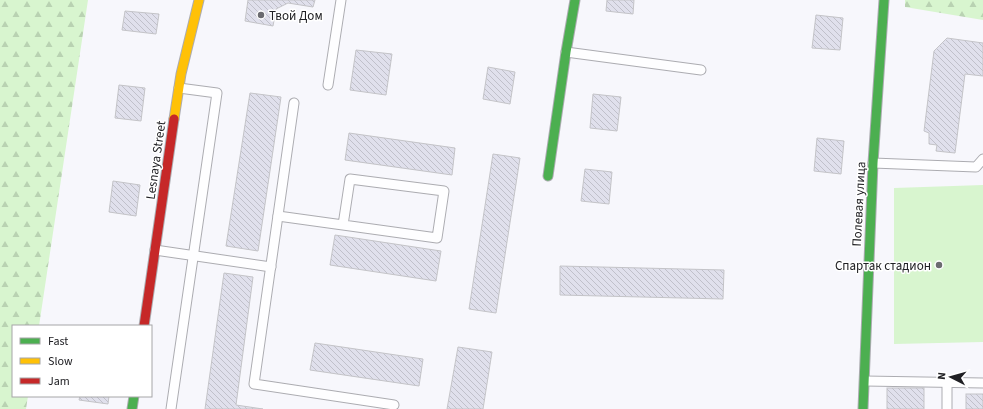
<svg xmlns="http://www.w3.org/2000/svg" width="983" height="409" font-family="'Source Sans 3',sans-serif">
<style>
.grass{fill:#d8f5cf}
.forest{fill:url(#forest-firs)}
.building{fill:url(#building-back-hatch);stroke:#c4c4c8}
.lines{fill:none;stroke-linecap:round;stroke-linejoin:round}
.lane-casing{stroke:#acacb1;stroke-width:11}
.fast-casing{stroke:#acacb1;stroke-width:11}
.slow-casing{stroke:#acacb1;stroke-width:11}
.jam-casing{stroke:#acacb1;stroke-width:11}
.lane{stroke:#fefeff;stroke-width:9}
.fast{stroke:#4caf50;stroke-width:9}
.slow{stroke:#ffc107;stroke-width:9}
.jam{stroke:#c62828;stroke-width:9}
.poi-dot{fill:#6b6b70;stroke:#fff;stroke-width:1.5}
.labels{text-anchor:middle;stroke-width:3;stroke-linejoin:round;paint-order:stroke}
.poi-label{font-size:13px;fill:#202024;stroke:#fff;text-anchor:start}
.street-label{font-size:13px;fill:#202024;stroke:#fff}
</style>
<defs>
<pattern id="forest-firs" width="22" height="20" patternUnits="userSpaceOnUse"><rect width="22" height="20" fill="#d8f5cf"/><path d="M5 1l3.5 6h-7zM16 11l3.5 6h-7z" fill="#b9d2b2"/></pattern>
<pattern id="building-back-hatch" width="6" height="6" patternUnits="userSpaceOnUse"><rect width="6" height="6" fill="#e0e0ec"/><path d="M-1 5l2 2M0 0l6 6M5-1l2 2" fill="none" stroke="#c0c0ca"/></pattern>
</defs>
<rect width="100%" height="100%" fill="#f7f7fc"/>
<path class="grass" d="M983,185v157l-89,2v-156z"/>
<g class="forest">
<path d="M0,0h88l-49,326h-26v70h15l-2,13h-26z"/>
<path d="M905,0h78v20l-78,-13z"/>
</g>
<g class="building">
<path d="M248,0h67l-2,7 -25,-4 -12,6 -3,17 -28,-5z"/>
<path d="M607,0h27l-1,14 -27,-3z"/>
<path d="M125,11l34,3 -3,20 -34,-4z"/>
<path d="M816,15l27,3 -3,32 -28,-2z"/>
<path d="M947,38l36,5v33l-18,-2 -10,79 -19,-2 1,-6 -8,-1v-11l-5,-2 10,-80z"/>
<path d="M356,50l36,4 -6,41 -36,-5z"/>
<path d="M488,67l27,5 -5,32 -27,-5z"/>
<path d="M119,85l26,3 -4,33 -26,-3z"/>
<path d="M250,93l31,4 -23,154 -32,-5z"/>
<path d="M593,94l28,3 -4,34 -27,-3z"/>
<path d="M349,133l106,15 -3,27 -107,-15z"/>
<path d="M817,138l27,3 -3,33 -27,-3z"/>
<path d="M493,154l27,4 -24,155 -27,-4z"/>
<path d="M585,169l27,3 -3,32 -28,-3z"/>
<path d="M113,181l27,4 -4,31 -27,-4z"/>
<path d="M335,235l106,16 -5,30 -106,-16z"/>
<path d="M560,266l164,4 -1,29 -163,-4z"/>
<path d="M224,273l29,4 -17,128 27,4h-58z"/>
<path d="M315,343l108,16 -4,27 -109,-16z"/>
<path d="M458,347l34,5 -9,57h-36z"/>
<rect x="887" y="388" width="37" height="21"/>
<rect x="966" y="394" width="17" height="15"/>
<path d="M80,396h29l-1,8 -29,-4z"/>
</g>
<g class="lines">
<defs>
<g id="lane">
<path d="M566,52l135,18"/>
<path d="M328,85l13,-85"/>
<path d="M294,103l-40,281 140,21"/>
<path d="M873,163l103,4 7,-8"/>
<path d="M278,216l65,9 7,-46 94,12 -7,47 -94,-13"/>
<path d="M155,250l116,17"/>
<path d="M865,381l118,2"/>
<path d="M171,409l46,-316 -38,-5"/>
<path d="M947,409v-25"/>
</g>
<g id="fast">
<path d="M548,176l18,-124 9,-52"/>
<path d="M132,409l2,-13"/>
<path d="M863,409l10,-246 11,-163"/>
</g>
<path id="slow" d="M174,119l7,-45 18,-74"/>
<path id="jam" d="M144,326l30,-207"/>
</defs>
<use href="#lane" class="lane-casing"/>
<use href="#fast" class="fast-casing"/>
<use href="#slow" class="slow-casing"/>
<use href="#jam" class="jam-casing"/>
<use href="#lane" class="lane"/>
<use href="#fast" class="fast"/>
<use href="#slow" class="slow"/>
<use href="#jam" class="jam"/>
</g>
<g class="poi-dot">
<circle cx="261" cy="15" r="4"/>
<circle cx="939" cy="265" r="4"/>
</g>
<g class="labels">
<g class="poi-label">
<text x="269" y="20">Твой Дом</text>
<text x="931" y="270" text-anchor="end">Спартак стадион</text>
</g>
<g class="street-label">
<text transform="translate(155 160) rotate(-82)" y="5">Lesnaya Street</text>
<text transform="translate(858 204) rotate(-87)" y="5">Полевая улица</text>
</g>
</g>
<rect x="12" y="325" width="140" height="72" fill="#ffffff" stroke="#a6a6a7"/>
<rect x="20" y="338" width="20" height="6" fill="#4caf50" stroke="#a6a6a7"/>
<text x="48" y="345" font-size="12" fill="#202024">Fast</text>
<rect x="20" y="358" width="20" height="6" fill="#ffc107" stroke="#a6a6a7"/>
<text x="48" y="365" font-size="12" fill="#202024">Slow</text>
<rect x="20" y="378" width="20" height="6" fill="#c62828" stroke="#a6a6a7"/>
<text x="48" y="385" font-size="12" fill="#202024">Jam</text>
<g transform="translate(951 377) rotate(276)" stroke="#ffffff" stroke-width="3" paint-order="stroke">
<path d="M0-3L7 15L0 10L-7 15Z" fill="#202024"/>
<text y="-6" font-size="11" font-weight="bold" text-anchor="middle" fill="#202024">N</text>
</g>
</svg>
